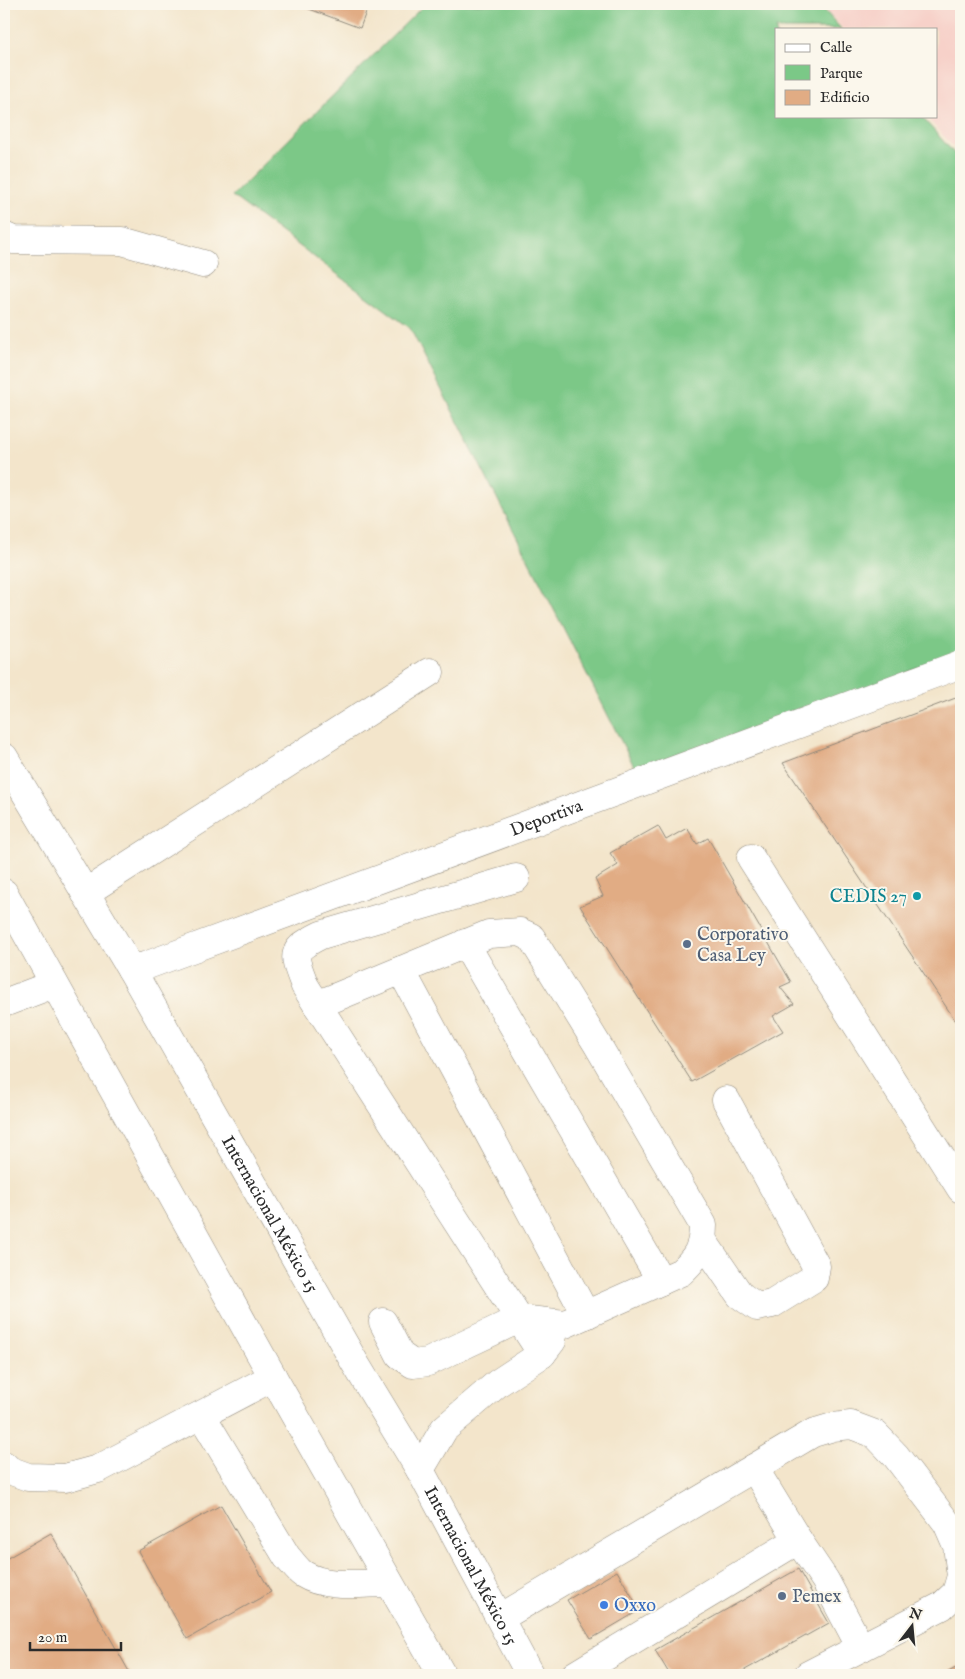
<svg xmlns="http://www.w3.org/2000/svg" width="965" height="1679" font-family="'IM FELL English',serif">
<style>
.built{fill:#f7d1c9}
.green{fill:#7bc887;stroke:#537a59}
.building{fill:#e1ac84}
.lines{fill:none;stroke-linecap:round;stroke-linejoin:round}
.minor-casing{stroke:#8f887b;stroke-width:29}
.major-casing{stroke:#8f887b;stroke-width:29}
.minor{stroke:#fff;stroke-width:28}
.major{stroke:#fff;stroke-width:28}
.culture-dot{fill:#0f9aa8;stroke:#fbf7ec;stroke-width:2}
.service-dot{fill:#5c6f8a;stroke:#fbf7ec;stroke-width:2}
.shop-dot{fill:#3f7fe0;stroke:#fbf7ec;stroke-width:2}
.labels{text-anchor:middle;stroke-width:4;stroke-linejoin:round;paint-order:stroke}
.street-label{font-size:18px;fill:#2b2b2b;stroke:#fbf7ec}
.culture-label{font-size:18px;fill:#0d838f;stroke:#fbf7ec;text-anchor:end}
.service-label{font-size:18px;fill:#4e5e75;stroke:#fbf7ec;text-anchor:start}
.shop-label{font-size:18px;fill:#366cbe;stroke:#fbf7ec;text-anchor:start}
</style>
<rect width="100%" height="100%" fill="#fbf7ec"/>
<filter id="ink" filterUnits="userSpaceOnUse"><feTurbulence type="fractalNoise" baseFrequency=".02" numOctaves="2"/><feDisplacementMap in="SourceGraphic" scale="10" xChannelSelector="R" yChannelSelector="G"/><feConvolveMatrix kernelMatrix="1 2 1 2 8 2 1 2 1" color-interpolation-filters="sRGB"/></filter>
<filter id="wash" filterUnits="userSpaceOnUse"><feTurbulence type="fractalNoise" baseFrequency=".0096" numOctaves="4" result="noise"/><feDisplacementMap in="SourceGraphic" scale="20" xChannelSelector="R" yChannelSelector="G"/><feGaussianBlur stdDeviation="1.12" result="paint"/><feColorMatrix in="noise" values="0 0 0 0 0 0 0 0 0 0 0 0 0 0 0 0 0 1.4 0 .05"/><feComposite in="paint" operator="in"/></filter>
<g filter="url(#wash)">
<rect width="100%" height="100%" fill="#f3e5cb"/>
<path class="built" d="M820,4h141v151l-36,-39h11v-87h-93z"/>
<path class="green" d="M425,4h394l22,25h-65v87h145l40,45v490l-321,127 -230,-450 -178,-132z"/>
<g id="blocks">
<g class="building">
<path d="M296,4h73l-9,24z"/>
<path d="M961,696v333l-178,-266z"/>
<path d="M658,826l8,14 21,-12 10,16 11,-6 83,144 -11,5 14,17 -21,12 10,15 -91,51 -112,-176 23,-10 -8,-17 23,-14 -8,-12z"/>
<path d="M221,1505l50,87 -84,47 -49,-88z"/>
<path d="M51,1533l80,142h-127v-115z"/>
<path d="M798,1569l31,54 -93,52h-66l-15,-25z"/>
<path d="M617,1571l23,39 -49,29 -24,-39z"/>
<path d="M961,1665v10h-18z"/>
</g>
</g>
</g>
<g filter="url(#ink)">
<use href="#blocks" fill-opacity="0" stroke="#8f887b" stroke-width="1"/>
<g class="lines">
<defs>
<g id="minor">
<path d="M4,236l9,4 109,1 81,23"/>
<path d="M751,858l210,331"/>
<path d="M516,878l-195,57c-32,16 -28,19 -16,51l237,368"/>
<path d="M85,893l345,-221"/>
<path d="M465,943l196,338"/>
<path id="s1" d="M131,969l14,-3 816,-302"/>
<path d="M401,970l185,345"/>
<path d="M4,1003l50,-19"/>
<path d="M317,1005l172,-71 31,-2 11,5 66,107 106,181c0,23 -6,32 -22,47l-116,52 -46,-5 -91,43 -15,2 -13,-9 -17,-33"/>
<path d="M703,1241l37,54 17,12 15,-3 42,-26 2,-12 -90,-166"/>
<path d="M202,1416l85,141c5,5 10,13 16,17 24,15 59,9 86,9"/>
<path d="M4,1465l5,5 19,7 37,1 33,-9 175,-92"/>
<path d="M420,1470l24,-41 54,-46 44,-29 10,-13"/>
<path d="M798,1540l27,40 36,68"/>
<path d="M500,1618l313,-185 20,-6 18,-2 24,9 21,22 51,67 10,23 4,30 -5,17 -14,13 -134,69"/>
<path d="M575,1675l223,-135 -44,-72"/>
</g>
<g id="major">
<path id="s2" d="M4,757l127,212 224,394 65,107 110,205"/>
<path d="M4,893l269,484 169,298"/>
</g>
</defs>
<use href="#minor" class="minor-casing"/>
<use href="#major" class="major-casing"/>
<use href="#minor" class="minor"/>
<use href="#major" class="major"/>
</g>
</g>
<circle class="culture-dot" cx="917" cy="896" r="5"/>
<g class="service-dot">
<circle cx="687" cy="944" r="5"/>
<circle cx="782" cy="1596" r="5"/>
</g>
<circle class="shop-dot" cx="604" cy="1605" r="5"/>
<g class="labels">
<g class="street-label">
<text dy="6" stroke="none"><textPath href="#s1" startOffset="442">Deportiva</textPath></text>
<text dy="6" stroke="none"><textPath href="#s2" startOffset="529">Internacional México 15</textPath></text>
<text dy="6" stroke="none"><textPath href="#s2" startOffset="934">Internacional México 15</textPath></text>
</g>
<g class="culture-label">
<text x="907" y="902">CEDIS 27</text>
</g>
<g class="service-label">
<text x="697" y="940">Corporativo<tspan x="697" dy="21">Casa Ley</tspan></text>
<text x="792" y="1602">Pemex</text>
</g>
<g class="shop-label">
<text x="614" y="1611">Oxxo</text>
</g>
</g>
<rect width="965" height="1679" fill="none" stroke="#fbf7ec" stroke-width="20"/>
<rect x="775" y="28" width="162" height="90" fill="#fbf7ec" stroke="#a8a59f"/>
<rect x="785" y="44" width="25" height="8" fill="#ffffff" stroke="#a8a59f"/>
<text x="820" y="52" font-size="15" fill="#2b2b2b">Calle</text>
<rect x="785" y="65" width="25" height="15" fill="#7bc887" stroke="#a8a59f"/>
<text x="820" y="78" font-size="15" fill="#2b2b2b">Parque</text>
<rect x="785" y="90" width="25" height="15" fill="#e1ac84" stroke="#a8a59f"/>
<text x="820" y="102" font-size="15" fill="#2b2b2b">Edificio</text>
<g transform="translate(912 1626) rotate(16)" stroke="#fbf7ec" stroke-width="4" paint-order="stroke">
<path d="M0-4L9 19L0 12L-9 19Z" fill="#2b2b2b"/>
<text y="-8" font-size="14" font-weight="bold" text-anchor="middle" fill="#2b2b2b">N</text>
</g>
<path d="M30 1642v8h91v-8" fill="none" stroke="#2b2b2b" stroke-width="2.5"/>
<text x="38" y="1642" font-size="15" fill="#2b2b2b" stroke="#fbf7ec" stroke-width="4" paint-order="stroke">20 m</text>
</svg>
